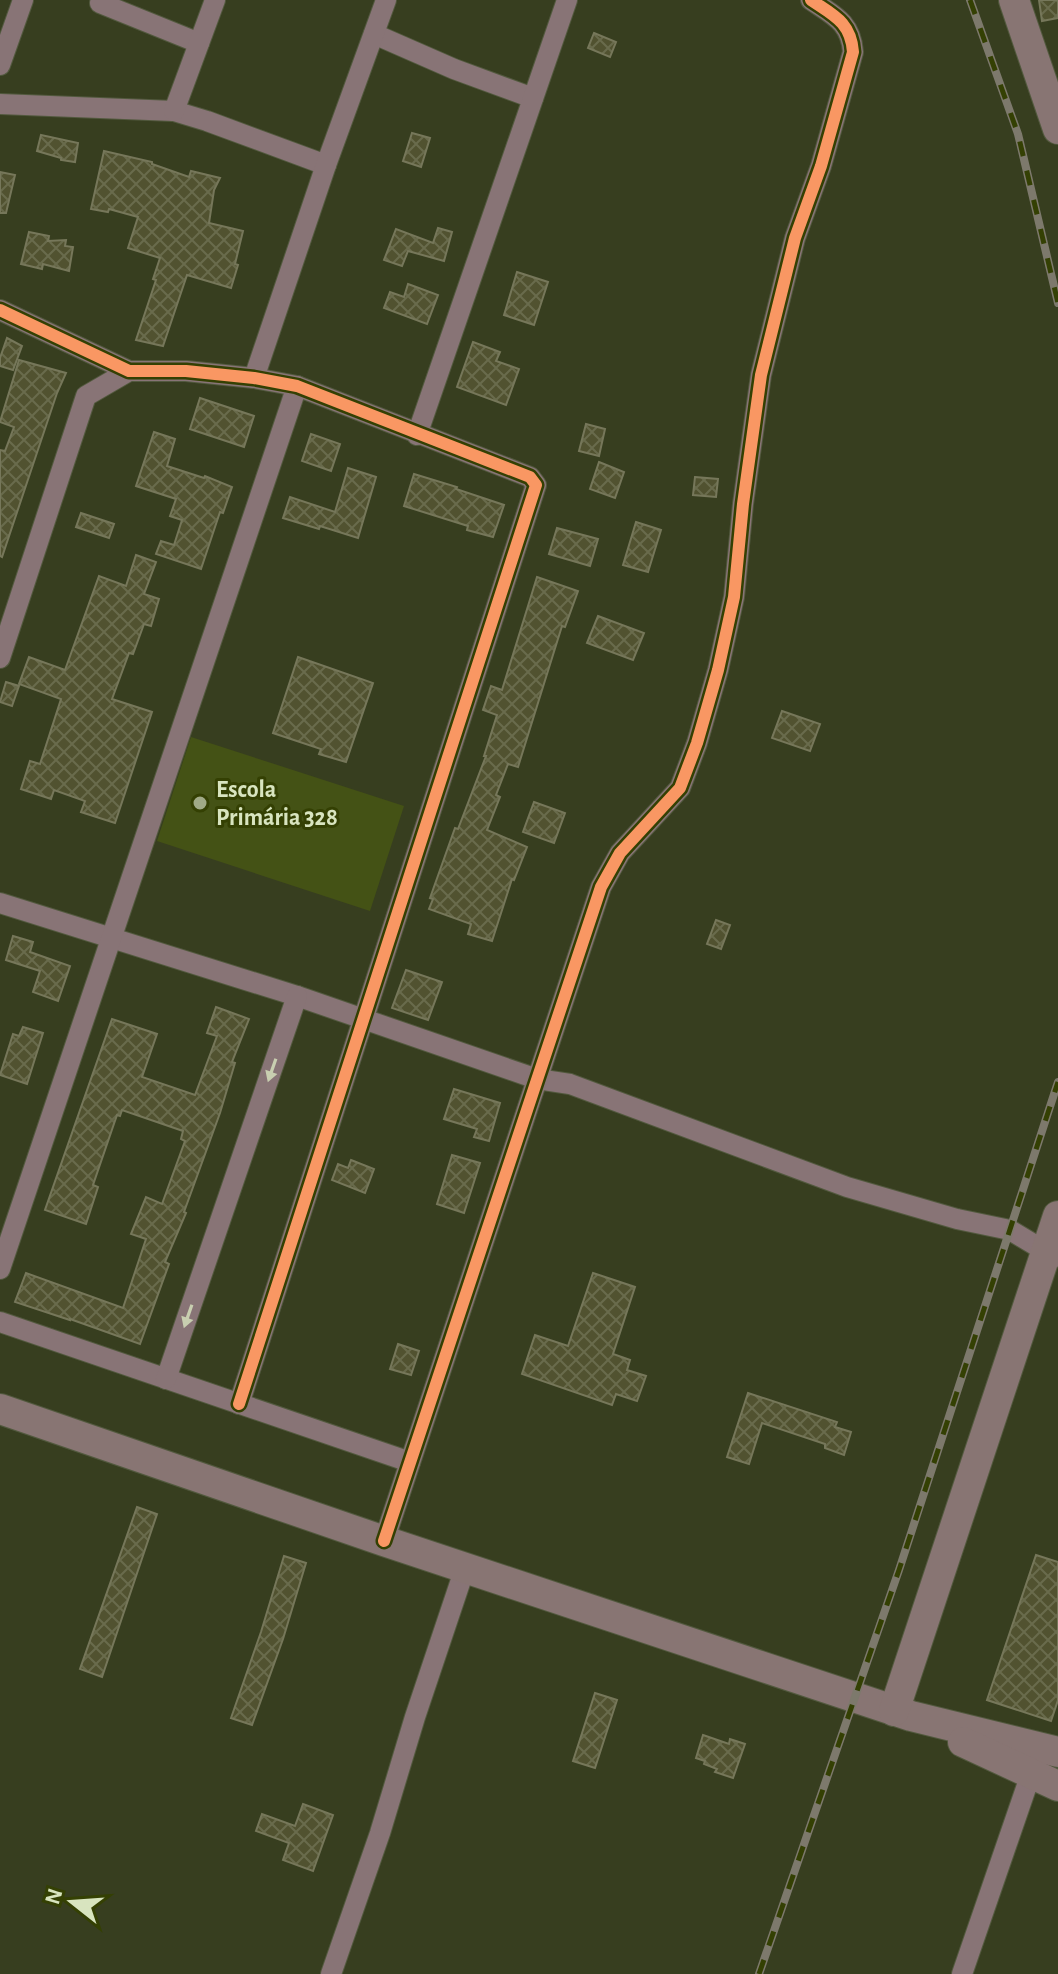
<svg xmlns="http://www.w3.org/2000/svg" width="1058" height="1974" font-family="'Alegreya Sans',sans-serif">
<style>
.built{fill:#445215}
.building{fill:url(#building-cross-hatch);stroke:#76775a;stroke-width:2}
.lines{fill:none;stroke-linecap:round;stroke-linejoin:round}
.street-casing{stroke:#52593e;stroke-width:22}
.secondary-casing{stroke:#52593e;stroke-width:32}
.street{stroke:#887476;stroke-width:20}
.secondary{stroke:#887573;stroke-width:30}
.rail-casing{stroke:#7d796c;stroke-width:8}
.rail{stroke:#344003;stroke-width:5;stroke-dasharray:15;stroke-linecap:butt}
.cycleway-casing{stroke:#344003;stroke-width:17}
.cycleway{stroke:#f99763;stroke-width:12}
.oneway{fill:#c8ceb0}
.poi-dot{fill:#a0aa87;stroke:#344003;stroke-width:3}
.labels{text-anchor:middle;stroke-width:6;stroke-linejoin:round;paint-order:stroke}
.poi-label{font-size:24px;font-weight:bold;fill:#d8e4bf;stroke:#344003;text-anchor:start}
</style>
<defs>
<pattern id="building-cross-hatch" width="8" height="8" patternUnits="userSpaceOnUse" patternTransform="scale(2)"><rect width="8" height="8" fill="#515230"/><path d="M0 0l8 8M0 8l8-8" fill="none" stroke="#696b4c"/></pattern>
</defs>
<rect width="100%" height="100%" fill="#373e1f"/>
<path class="built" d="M191,737l213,69 -34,105 -213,-70z"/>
<g class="building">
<path d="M1039,0h19v18l-16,3z"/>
<path d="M594,33l22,9 -6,15 -22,-9z"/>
<path d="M412,133l18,5 -9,29 -18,-6z"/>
<path d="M41,135l37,8 -3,19 -14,-2v-2l-24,-7z"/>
<path d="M104,151l48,11v2l37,13 2,-6 29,7 -6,12 -5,33 34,8 -8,33 3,1 -7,23 -44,-13 -24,71 -27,-6 20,-60 -3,-1 7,-21 -32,-10 10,-31 -29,-8 -1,3 -17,-3z"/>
<path d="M0,172l15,3 -9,38h-6z"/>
<path d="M438,228l14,4 -8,29 -36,-10 -6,15 -18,-6 12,-31 37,14z"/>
<path d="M29,232l20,4 -1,5 18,-1 -1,6 8,1 -4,24 -26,-7 -1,5 -21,-5z"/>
<path d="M517,272l31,10 -14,43 -30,-10z"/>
<path d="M408,284l30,11 -11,29 -43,-16 6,-16 14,5z"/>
<path d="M7,338l15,8 -9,24 -13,-4v-8z"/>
<path d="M473,342l27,10 -4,9 23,8 -13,36 -49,-18z"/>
<path d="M19,360l47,13 -9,20 -55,164 -2,-1v-106l5,1 9,-24 -14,-5z"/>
<path d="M200,398l54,18 -10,31 -54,-18z"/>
<path d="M586,424l19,5 -6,27 -20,-5z"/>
<path d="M154,432l21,7 -8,27 37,12 1,-2 27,11 -9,26 -3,-1 -19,57 -45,-15 5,-13 13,4 8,-25 -12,-4 6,-17 -40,-13z"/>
<path d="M311,434l29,10 -9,27 -29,-10z"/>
<path d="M599,462l25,10 -9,26 -25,-9z"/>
<path d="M348,468l28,9 -18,61 -38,-12 -1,3 -36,-11 7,-21 45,15z"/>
<path d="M414,474l43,13 -1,2 48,16 -11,32 -26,-7 1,-4 -64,-20z"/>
<path d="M695,477l23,2 -2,18 -23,-2z"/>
<path d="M81,513l33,11 -5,14 -33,-11z"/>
<path d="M636,522l25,8 -13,42 -25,-7z"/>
<path d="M557,528l41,11 -8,27 -41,-12z"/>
<path d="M136,555l20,7 -12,32 15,5 -8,27 -7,-2 -11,30 -4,-1 -17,46 40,13 -37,111 -34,-11 4,-11 -31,-11 -3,9 -30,-10 9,-28 10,3 21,-65 -42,-15 10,-27 36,13 34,-94 27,10z"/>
<path d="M537,577l41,14 -13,36 -3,-1 -44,141 -10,-3 -12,31 4,2 -13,33 40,17 -13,33 -2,-1 -20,62 -24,-7 3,-10 -42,-15 4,-10 -3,-1 25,-70 3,1 28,-73h-2l13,-41 -14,-5 8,-24 11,4z"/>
<path d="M598,616l46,17 -11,27 -46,-17z"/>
<path d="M298,657l75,26 -27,79 -27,-8 2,-5 -48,-16z"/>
<path d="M6,682l13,4 -7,20 -12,-4z"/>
<path d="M782,711l38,13 -10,27 -38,-13z"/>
<path d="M534,802l31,11 -11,30 -31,-11z"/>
<path d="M716,920l14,5 -9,24 -14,-5z"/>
<path d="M13,936l20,6 -3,10 40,14 -12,35 -25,-9 7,-21 -34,-11z"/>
<path d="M406,970l36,12 -14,38 -36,-12z"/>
<path d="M216,1007l33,12 -17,43 3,1 -15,50 -36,99 2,1 -21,49 4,2 -29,80 -70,-25v1l-55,-18 11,-29 97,35 23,-69 -15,-5 15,-37 16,7 23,-63 -4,-2 2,-8 -61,-21 -2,6 -3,-1 -24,70 5,2 -12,37 -41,-14 67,-191 45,15 -15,43 53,18 22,-59 -10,-3z"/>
<path d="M23,1027l20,6 -16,51 -27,-9 13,-41 6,2z"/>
<path d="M454,1089l46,14 -11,38 -15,-4 3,-8 -33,-10z"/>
<path d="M452,1155l28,8 -16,50 -27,-9z"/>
<path d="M351,1160l23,9 -9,24 -33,-13 6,-16 10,4z"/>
<path d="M593,1273l42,14 -22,67 17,6 -3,10 19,6 -9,25 -21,-7 -4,11 -90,-31 13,-39 33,11z"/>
<path d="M398,1344l21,7 -8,24 -21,-6z"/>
<path d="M748,1393l89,29 -2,5 16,5 -7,23 -19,-7v-4l-63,-21 -13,41 -22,-7z"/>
<path d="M137,1507l20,7 -55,163 -22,-8z"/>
<path d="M1036,1555l22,7v138l-7,21 -64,-21z"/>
<path d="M284,1556l22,7 -23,76 -31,86 -21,-7 30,-86z"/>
<path d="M595,1693l22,7 -22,68 -22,-7z"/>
<path d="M703,1735l26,9 1,-5 15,5 -12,34 -18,-6 2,-3 -13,-5 1,-3 -9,-3z"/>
<path d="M303,1804l30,11 -20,56 -30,-11 6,-17 -33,-12 6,-17 33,12z"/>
</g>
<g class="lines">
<defs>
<g id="street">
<path d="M100,3l99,40"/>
<path d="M374,34l80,35 79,29"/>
<path d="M0,65l23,-65"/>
<path d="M0,104l174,7 33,10 119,44"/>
<path d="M174,111l41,-111"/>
<path d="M0,310l129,61h57l68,7 43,8 233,91 6,8 -297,919"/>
<path d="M254,378l72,-213 60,-165"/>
<path d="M417,435l150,-435"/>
<path d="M0,658l86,-262 43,-25"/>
<path d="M0,903l297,93 240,83 33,5 277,103 110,32 53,11 45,27"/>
<path d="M0,1269l297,-883"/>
<path d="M0,1322l410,140"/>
<path d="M166,1379l131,-383"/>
<path d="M384,1541l217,-654 19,-34 60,-65 17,-45 21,-73 16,-73 9,-93 18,-129 34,-137 26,-72 32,-114c-2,-30 -20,-37 -42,-52"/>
<path d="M331,1974l49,-141 35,-116 50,-149"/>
<path d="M962,1974l73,-212"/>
</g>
<g id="secondary">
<path d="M1014,0l44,129"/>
<path d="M0,1409l384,132 527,175 147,36"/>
<path d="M894,1711l164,-495"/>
<path d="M963,1742l95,44"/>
</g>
</defs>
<use href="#street" class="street-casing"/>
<use href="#secondary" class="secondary-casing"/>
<use href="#street" class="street"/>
<use href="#secondary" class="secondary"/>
<defs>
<g id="rail">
<path d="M970,0l48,134 40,169"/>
<path d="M759,1974l140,-404 159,-488"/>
</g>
</defs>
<use href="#rail" class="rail-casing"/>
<use href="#rail" class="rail"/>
<defs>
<g id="cycleway">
<path d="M0,310l129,61h57l68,7 43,8 233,91 6,8 -297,919"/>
<path d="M384,1541l217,-654 19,-34 60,-65 17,-45 21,-73 16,-73 9,-93 18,-129 34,-137 26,-72 32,-114c-2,-30 -20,-37 -42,-52"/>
</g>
</defs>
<use href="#cycleway" class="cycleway-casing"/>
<use href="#cycleway" class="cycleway"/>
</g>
<defs><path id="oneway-solid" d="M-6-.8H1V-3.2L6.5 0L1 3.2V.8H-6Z" transform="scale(2)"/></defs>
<g class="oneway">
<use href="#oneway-solid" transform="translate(272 1070) rotate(109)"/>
<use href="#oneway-solid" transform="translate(188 1316) rotate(109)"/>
</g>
<circle class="poi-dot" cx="200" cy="803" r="8"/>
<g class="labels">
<g class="poi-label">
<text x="216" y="797">Escola<tspan x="216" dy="28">Primária 328</tspan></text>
</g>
</g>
<g transform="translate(72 1902) rotate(287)" stroke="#344003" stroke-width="6" paint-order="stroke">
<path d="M0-6L14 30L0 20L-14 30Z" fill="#d8e4bf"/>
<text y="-12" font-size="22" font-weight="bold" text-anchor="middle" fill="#d8e4bf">N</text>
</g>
</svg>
